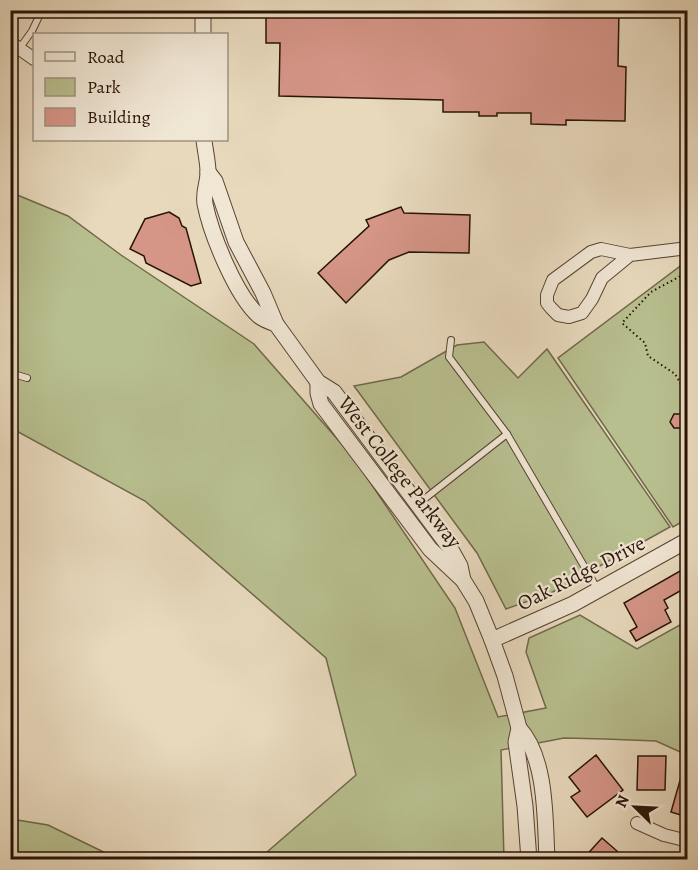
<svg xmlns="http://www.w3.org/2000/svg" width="698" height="870" font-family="Alegreya,serif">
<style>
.green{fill:#b8bf8f;stroke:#70694a;stroke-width:1.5}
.building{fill:#d59587;stroke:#281305;stroke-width:1.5}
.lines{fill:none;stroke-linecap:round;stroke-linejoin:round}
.service-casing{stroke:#584433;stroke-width:8}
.minor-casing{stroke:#584433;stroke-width:14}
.tertiary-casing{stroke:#584433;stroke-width:17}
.path{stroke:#281305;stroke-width:2;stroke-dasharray:1.5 3;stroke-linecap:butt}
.service{stroke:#f0e6d4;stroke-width:6}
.minor{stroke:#f0e6d4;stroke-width:12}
.tertiary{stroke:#f0e6d4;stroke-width:15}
.labels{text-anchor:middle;stroke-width:4.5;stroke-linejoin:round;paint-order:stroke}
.street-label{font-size:21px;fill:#281305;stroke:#f0e6d4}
</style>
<rect width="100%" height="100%" fill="#e8d9bd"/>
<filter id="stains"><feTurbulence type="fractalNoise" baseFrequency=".00333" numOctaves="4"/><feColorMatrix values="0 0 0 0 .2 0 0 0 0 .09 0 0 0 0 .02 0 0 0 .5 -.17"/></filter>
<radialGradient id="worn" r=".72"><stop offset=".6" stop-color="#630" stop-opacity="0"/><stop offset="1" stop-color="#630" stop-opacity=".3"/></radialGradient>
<g class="green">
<path d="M10,192l58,24 53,39 133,89 99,113 102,151 43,109 48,-9 -20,-56 3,-14 51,-23 57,34 50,-28v134l-31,-14 -51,-2 -41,-1 -63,12 3,109h-245l97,-84 -30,-117 -181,-157 -134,-73z"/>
<path d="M687,261v258l-14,8 -115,-169z"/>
<path d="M484,342l34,36 29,-29 123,178 -119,66 -45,16 -29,-56 -123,-167 47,-9 56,-32z"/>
<path d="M11,819l37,6 70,34h-107z"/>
</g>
<g class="building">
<path d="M266,10h353l-1,56 8,1 -1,54 -59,-1v5l-35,-1v-11h-34v3h-18v-4h-36v-12l-164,-4 1,-53h-14z"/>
<path d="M401,207l3,6 66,2 -1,38 -60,-1 -20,8 -43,43 -28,-30 51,-47 -3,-6z"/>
<path d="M169,212l10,6 3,8 4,2 15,55 -10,3 -45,-23 -2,-7 -14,-7 15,-30z"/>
<path d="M674,414h7l5,7 -4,7h-8l-4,-6z"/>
<path d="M687,567v20l-23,13 4,8 -3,2 6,12 -35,19 -6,-10 7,-4 -13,-24z"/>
<path d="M596,755l27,35 -36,27 -16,-20 9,-6 -11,-14z"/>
<path d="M638,756h28l-1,34h-28z"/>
<path d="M685,763h2v54l-16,-5z"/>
<path d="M602,838l15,13 -7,9h-28z"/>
</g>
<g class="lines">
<defs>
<g id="service">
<path d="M19,49l13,-18 10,-21"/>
<path d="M451,340l-2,17 58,77 91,156"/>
<path d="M10,373l17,5"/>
<path d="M418,504l89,-70"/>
</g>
<g id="minor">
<path d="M10,42l24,17"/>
<path d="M630,255l-28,23 -10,21 -10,14 -13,4 -11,-2 -7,-7 -4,-5v-8l6,-15 38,-28 10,-3 29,6 58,-7"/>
<path d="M637,823l27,12 24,6"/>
</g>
<g id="tertiary">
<path d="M203,34v-24"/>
<path d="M204,140c1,10 4,22 4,32 0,12 -5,19 -3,32 6,30 31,92 54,112 5,4 11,6 17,8"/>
<path d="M208,172l7,9 21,61 27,51 13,31 42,58 16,10 116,156 10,18 3,14 13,21 16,39 13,36 14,52 -3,14 9,64 4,54"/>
<path d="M318,382v11l3,11 109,145 33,31"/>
<path d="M492,640l81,-36 115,-64"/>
<path d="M519,728c28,30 26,92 28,132"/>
</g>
</defs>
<use href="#service" class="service-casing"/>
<use href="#minor" class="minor-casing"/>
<use href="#tertiary" class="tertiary-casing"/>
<g class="path">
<path d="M688,272l-37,20 -29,31 23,20 3,13 27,18 13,22"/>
<path d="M688,503l-5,7 5,9"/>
</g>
<use href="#service" class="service"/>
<use href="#minor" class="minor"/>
<use href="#tertiary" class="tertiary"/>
</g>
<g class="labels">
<g class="street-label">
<text transform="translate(400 472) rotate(52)" y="7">West College Parkway</text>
<text transform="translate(581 573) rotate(-27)" y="7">Oak Ridge Drive</text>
</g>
</g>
<rect width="698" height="870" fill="none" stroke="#e8d9bd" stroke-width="36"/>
<rect x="12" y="12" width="674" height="846" fill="none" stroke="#281305" stroke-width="3"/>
<rect x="18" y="18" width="662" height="834" fill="none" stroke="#281305" stroke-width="1.5"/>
<rect x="33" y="33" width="195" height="108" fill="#f0e6d4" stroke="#a09281" stroke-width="1.5"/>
<rect x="45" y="52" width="30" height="9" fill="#f0e6d4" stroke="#a09281" stroke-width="1.5"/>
<text x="87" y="63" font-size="18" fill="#281305">Road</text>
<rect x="45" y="78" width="30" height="18" fill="#b8bf8f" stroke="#a09281" stroke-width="1.5"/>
<text x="87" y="93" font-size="18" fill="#281305">Park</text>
<rect x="45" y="108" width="30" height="18" fill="#d59587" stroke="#a09281" stroke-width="1.5"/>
<text x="87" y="123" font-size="18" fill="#281305">Building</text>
<g transform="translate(635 807) rotate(294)" stroke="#f0e6d4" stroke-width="4.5" paint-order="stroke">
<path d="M0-4.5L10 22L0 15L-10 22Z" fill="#281305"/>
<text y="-9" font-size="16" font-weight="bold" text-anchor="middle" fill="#281305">N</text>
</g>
<rect width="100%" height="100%" filter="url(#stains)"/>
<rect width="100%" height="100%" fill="url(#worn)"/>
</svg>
